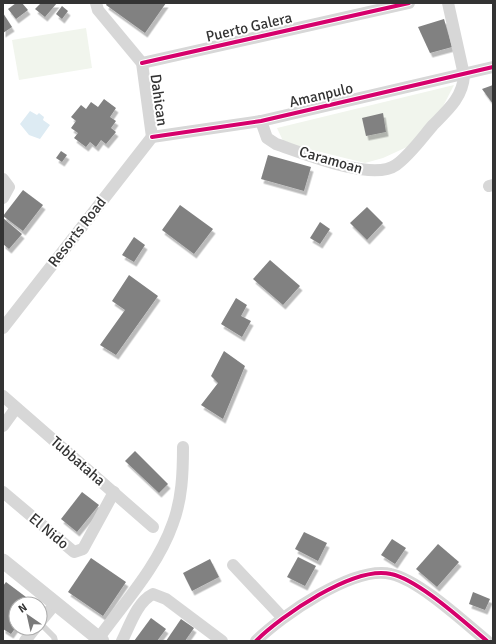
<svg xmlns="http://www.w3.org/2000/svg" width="496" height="644" font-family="Signika,sans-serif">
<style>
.green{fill:#f1f5ed}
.water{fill:#ddebf3}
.building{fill:#818181;filter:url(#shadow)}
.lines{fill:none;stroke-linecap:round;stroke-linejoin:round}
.service{stroke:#d7d7d7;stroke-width:6}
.minor{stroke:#d7d7d7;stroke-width:12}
.tertiary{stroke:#d7d7d7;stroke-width:15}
.cycleway-casing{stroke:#fff;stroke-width:6}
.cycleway{stroke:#d6006c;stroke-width:4}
.labels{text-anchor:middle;stroke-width:4;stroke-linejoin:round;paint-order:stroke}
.street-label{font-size:15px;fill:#333;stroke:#fff}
</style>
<defs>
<filter id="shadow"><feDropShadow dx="2.5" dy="4.5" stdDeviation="0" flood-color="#0004"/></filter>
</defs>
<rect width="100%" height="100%" fill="#fff"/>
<g class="green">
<path d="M86,28l6,40 -73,12 -7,-40z"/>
<path d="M454,85l-16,31 -31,31 -24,11 -18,5 -81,-20 -7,-15z"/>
</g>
<path class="water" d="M30,111l7,4 2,-2 5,4 -1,3 7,5 -10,14 -11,-4 -9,-11z"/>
<g class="building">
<path d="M16,3h6l6,7 -12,9 -8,-10z"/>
<path d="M41,3h16l-12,14 -10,-8z"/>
<path d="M107,3h59l-21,30 -39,-28z"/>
<path d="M62,6l6,5 -6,8 -6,-5z"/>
<path d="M3,13l9,14 -9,6z"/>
<path d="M444,19l8,28 -22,6 -12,-26z"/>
<path d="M493,85v19l-11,-15z"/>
<path d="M104,99l12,9 -6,9 6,4 -5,7 5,4 -10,12 -5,-4 -5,7 -6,-5 -4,5 -12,-9 4,-5 -7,-5 5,-7 -5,-4 10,-12 5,4 5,-7 7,5z"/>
<path d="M383,113l3,19 -20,4 -4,-18z"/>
<path d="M61,151l6,4 -5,7 -6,-4z"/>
<path d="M268,155l43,12 -7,24 -43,-12z"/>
<path d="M23,190l20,15 -20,26 -20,-15z"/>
<path d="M180,205l33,24 -19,25 -32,-24z"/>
<path d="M367,207l16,16 -16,17 -17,-17z"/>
<path d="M3,218l19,16 -13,15 -6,-5z"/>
<path d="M320,222l10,7 -10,15 -10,-6z"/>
<path d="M134,237l11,8 -11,17 -12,-7z"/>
<path d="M270,260l30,26 -17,19 -30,-26z"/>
<path d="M129,275l29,21 -42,59 -16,-10 25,-35 -13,-9z"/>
<path d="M236,298l11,7 -6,11 10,5 -9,16 -21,-13z"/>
<path d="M224,351l21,15 -22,53 -22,-14 17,-22 -7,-7z"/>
<path d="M135,451l33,33 -9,9 -34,-32z"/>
<path d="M82,492l17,13 -22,27 -16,-13z"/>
<path d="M304,532l23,11 -9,18 -23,-12z"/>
<path d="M392,539l14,9 -11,16 -14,-9z"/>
<path d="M438,544l21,18 -22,25 -21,-18z"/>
<path d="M298,557l18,9 -11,20 -18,-9z"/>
<path d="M91,558l35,24 -23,34 -35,-24z"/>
<path d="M210,559l9,18 -27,14 -9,-18z"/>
<path d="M6,582l20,15 -6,7h-4v23l-5,7 -8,-5v-43z"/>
<path d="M473,592l17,7 -5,11 -16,-6z"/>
<path d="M151,618l15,11 -9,12h-23z"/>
<path d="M181,619l13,9 -9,13h-19z"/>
</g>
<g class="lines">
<path class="service" d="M40,623l14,14 1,4"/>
<g class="minor">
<path d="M96,3l2,7 44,53 10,74"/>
<path d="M142,63l267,-60"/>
<path d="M261,121l6,17 9,6c27,9 96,38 120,21 14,-10 26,-27 37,-40 15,-15 30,-28 31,-50l-16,-72"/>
<path d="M152,137l109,-16 232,-54"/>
<path d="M3,179l6,8 -6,11"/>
<path d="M489,186l4,-1"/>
<path d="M3,328l149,-191"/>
<path d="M3,396l150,131"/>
<path d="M3,426l13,-18"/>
<path d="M3,492l71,60 9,-3 31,-57"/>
<path d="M233,565l49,52"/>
<path d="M40,622l15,-18"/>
<path d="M98,639c27,-37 60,-73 75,-116 9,-24 10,-50 10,-76"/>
<path d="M25,641l10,-13"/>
<path d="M122,641c8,-16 15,-39 31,-47l13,5 56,42"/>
<path d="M256,641c25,-25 98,-76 135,-67 28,6 73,48 96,67"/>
</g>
<path class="tertiary" d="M3,561l99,80"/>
<defs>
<g id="cycleway">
<path d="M142,63l267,-60"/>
<path d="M152,137l109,-16 232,-54"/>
<path d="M256,641c25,-25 98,-76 135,-67 28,6 73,48 96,67"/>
</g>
</defs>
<use href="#cycleway" class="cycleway-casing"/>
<use href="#cycleway" class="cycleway"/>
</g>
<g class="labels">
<g class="street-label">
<text transform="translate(249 27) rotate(-13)" y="5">Puerto Galera</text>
<text transform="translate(321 95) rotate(-13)" y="5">Amanpulo</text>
<text transform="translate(159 100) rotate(82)" y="5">Dahican</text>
<text transform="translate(331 160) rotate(16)" y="5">Caramoan</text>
<text transform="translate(77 232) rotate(-52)" y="5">Resorts Road</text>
<text transform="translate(78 461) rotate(41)" y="5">Tubbataha</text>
<text transform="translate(49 531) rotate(40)" y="5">El Nido</text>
</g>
</g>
<rect width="496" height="644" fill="none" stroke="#333333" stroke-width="8"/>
<g transform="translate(28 616) rotate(326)"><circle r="19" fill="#ffffff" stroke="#adadad"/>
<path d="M0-3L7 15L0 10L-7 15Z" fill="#7a7a7a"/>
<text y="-6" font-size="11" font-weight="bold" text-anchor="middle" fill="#333333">N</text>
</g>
</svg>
